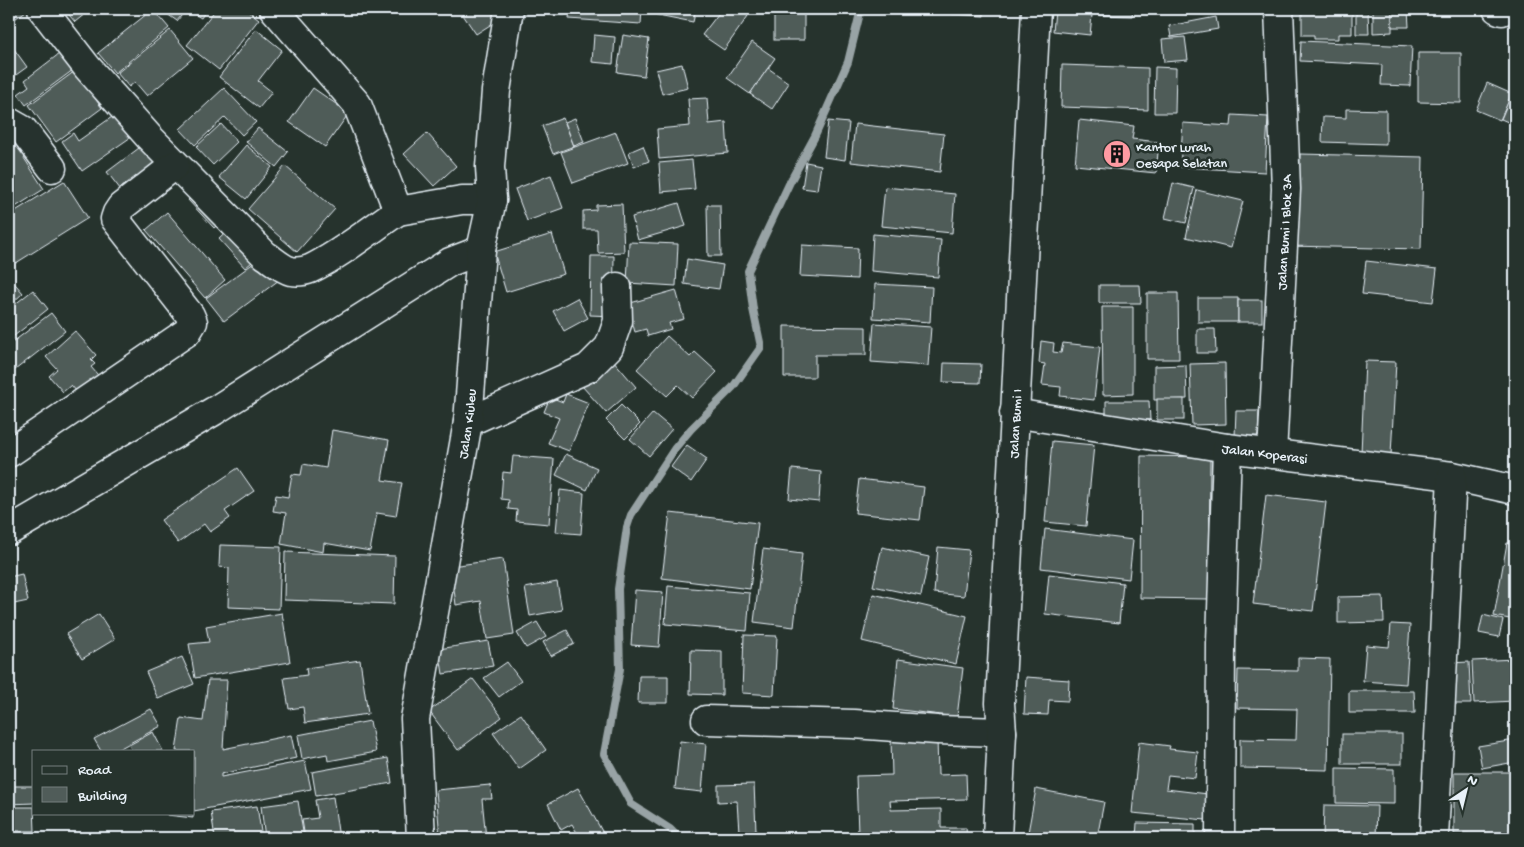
<svg xmlns="http://www.w3.org/2000/svg" width="1524" height="847" font-family="'Gochi Hand',sans-serif">
<style>
.lines{fill:none;stroke-linecap:round;stroke-linejoin:round}
.stream{stroke:#98a3a5;stroke-width:8}
.building{fill:#505c59;stroke:#e8f1f8}
.minor-casing{stroke:#e8f1f8;stroke-width:31}
.minor{stroke:#26332d;stroke-width:28}
.labels{text-anchor:middle;stroke-width:5;stroke-linejoin:round;paint-order:stroke}
.poi-label{font-size:14px;fill:#e8f1f8;stroke:#26332d;text-anchor:start}
.street-label{font-size:14px;fill:#e8f1f8;stroke:#26332d}
</style>
<rect width="100%" height="100%" fill="#26332d"/>
<filter id="ink" filterUnits="userSpaceOnUse"><feTurbulence type="fractalNoise" baseFrequency=".02" numOctaves="2"/><feDisplacementMap in="SourceGraphic" scale="10" xChannelSelector="R" yChannelSelector="G"/><feConvolveMatrix kernelMatrix="1 2 1 2 8 2 1 2 1" color-interpolation-filters="sRGB"/></filter>
<g filter="url(#ink)">
<g class="lines">
<path class="stream" d="M679,838l-9,-9 -39,-25 -27,-50 16,-85 -2,-80 9,-62 4,-12 44,-67 16,-19 42,-42 28,-40 -8,-38 -5,-38 42,-89 25,-46 33,-74 13,-53"/>
</g>
<g class="building">
<path d="M9,9h15l2,2 -17,12z"/>
<path d="M64,9h27l-16,13z"/>
<path d="M153,9l16,19 -54,45 -17,-20z"/>
<path d="M160,9h22l3,2 -8,10z"/>
<path d="M186,9h21l-6,9z"/>
<path d="M216,9h30l13,10 -40,51 -32,-25z"/>
<path d="M459,9h31l8,11 -22,14z"/>
<path d="M524,9h41v6l-41,-2z"/>
<path d="M570,9h72l-1,15 -72,-5z"/>
<path d="M649,9h47l-3,13 -45,-9z"/>
<path d="M722,9h16l10,7 -24,34 -22,-15z"/>
<rect x="774" y="9" width="30" height="31"/>
<path d="M952,9h32v7l-32,-2z"/>
<path d="M1100,9h33l-1,7 -32,-1z"/>
<path d="M1302,9h50v25h-14v5h-24v-4h-12z"/>
<path d="M1373,9h19v23l-19,1z"/>
<path d="M1392,9h16l1,18h-17z"/>
<path d="M1055,11l37,4 -2,20 -37,-4z"/>
<path d="M1356,12h12l1,22h-13z"/>
<path d="M1216,17l2,12 -47,8 -2,-11z"/>
<path d="M256,29l26,21 -24,31 14,11 -13,16 -40,-31z"/>
<path d="M170,30l23,28 -46,38 -12,-14 -6,5 -12,-14z"/>
<path d="M594,35l21,2 -2,27 -21,-2z"/>
<path d="M623,35l26,4 -5,37 -27,-4z"/>
<path d="M1185,37l3,23 -24,2 -2,-23z"/>
<path d="M1301,41l111,5 -2,40 -29,-1 1,-20 -82,-4z"/>
<path d="M752,42l23,16 -25,36 -23,-16z"/>
<path d="M68,47l13,17 -55,41 -8,-11 11,-8 -4,-6z"/>
<path d="M14,49l13,18 -18,13v-27z"/>
<path d="M1418,53h43v50l-43,-1z"/>
<path d="M682,64l6,24 -26,6 -6,-24z"/>
<path d="M1062,65l86,3v42l-87,-3z"/>
<path d="M1155,67l21,1 -1,45h-21z"/>
<path d="M768,68l21,15 -17,26 -22,-15z"/>
<path d="M75,71l27,37 -46,34 -27,-37z"/>
<path d="M1487,83l25,11 -12,26 -24,-10z"/>
<path d="M224,88l32,34 -14,13 -17,-18 -30,28 -15,-16z"/>
<path d="M313,88l36,25 -24,34 -36,-25z"/>
<path d="M1511,95l4,2v28l-14,-6z"/>
<path d="M707,98l2,26 17,-2 2,31 -69,6 -2,-30 33,-3 -2,-27z"/>
<path d="M1346,109l40,1v34l-64,-2 1,-25 23,1z"/>
<path d="M119,112l15,23 -52,36 -20,-30 11,-8 5,8z"/>
<path d="M1232,115l36,2 -3,55 -85,-5 3,-44 48,3z"/>
<path d="M563,118l11,28 -21,8 -11,-28z"/>
<path d="M575,118l9,24 -10,4 -9,-24z"/>
<path d="M1079,120l55,6 -2,13 27,3 -3,31 -81,-8z"/>
<path d="M828,121l21,2 -4,37 -21,-3z"/>
<path d="M9,122l20,32 -5,4 20,31 -35,22z"/>
<path d="M221,124l16,18 -24,23 -17,-18z"/>
<path d="M855,124l89,10 -4,38 -89,-10z"/>
<path d="M258,128l30,24 -12,15 -30,-25z"/>
<path d="M616,132l12,31 -55,20 -12,-31z"/>
<path d="M427,133l29,33 -22,20 -30,-32z"/>
<path d="M147,142l17,21 -40,31 -17,-22z"/>
<path d="M246,145l26,22 -26,32 -27,-22z"/>
<path d="M643,146l6,15 -15,6 -5,-15z"/>
<path d="M1300,154l123,3 -2,92 -133,-3v-25h10z"/>
<path d="M692,160l3,29 -34,3 -2,-29z"/>
<path d="M806,162l15,3 -4,25 -15,-2z"/>
<path d="M285,166l50,43 -38,43 -49,-43z"/>
<path d="M551,175l12,33 -36,13 -12,-32z"/>
<path d="M64,181l24,37 -72,45 -7,-12v-36z"/>
<path d="M1173,183l21,5 -8,35 -21,-5z"/>
<path d="M885,187l70,7 -3,39 -71,-7z"/>
<path d="M199,190l26,28 -11,10 -26,-28z"/>
<path d="M1197,190l46,11 -12,47 -45,-11z"/>
<path d="M679,203l7,23 -48,14 -6,-23z"/>
<path d="M622,204l2,48 -26,1 -1,-24h-14v-18l13,-1v-5z"/>
<path d="M707,205h13l1,51h-13z"/>
<path d="M167,212l58,68 -20,18 -59,-68z"/>
<path d="M233,226l26,30 -14,12 -26,-29z"/>
<path d="M552,234l12,40 -58,18 -12,-40z"/>
<path d="M873,234l68,6 -3,37 -67,-6z"/>
<path d="M629,242l49,2 -2,42 -49,-3z"/>
<path d="M802,245l56,3 -1,31 -57,-3z"/>
<path d="M591,256h23l-1,60 -23,-1z"/>
<path d="M262,257l17,23 -55,41 -18,-23z"/>
<path d="M687,259l36,6 -4,24 -35,-5z"/>
<path d="M1366,261l71,8 -4,33 -71,-8z"/>
<path d="M9,277l14,16 -14,13z"/>
<path d="M875,284l57,3 -2,35 -57,-4z"/>
<path d="M1099,285h41l1,18h-42z"/>
<path d="M33,290l15,19 -39,31v-31z"/>
<path d="M676,290l8,29 -15,4 2,6 -23,7 -2,-7 -11,3 -8,-28z"/>
<path d="M1147,293h31l1,66h-32z"/>
<path d="M577,298l11,20 -24,13 -11,-20z"/>
<rect x="1198" y="298" width="40" height="24"/>
<rect x="1238" y="300" width="24" height="22"/>
<path d="M1102,307h31v87l-30,1z"/>
<path d="M51,313l14,18 -50,39 -6,-7v-18z"/>
<path d="M874,323l57,4 -3,39 -57,-4z"/>
<path d="M784,326l82,1v28h-51v22h-31z"/>
<path d="M1197,329h18l1,24h-19z"/>
<path d="M75,331l21,24 -5,5 4,4 -4,3 12,14 -26,11 -6,-7 -8,7 -14,-16 8,-7 -11,-12z"/>
<path d="M667,336l23,21 5,-5 22,20 -25,26 -14,-13 -11,11 -30,-27z"/>
<path d="M1041,341l13,2 -1,9 8,1 2,-10 37,4 -6,53 -34,-4 1,-9 -19,-2 3,-21 -6,-1z"/>
<path d="M613,360l23,27 -30,26 -24,-27z"/>
<path d="M1365,361l31,1 -5,93 -30,-2z"/>
<path d="M944,363l37,1 -1,19 -37,-1z"/>
<path d="M1225,363l1,61 -34,1 -2,-61z"/>
<path d="M1186,365l1,34 -33,1v-34z"/>
<path d="M566,394l23,9 -20,48 -21,-8 11,-25 -15,-6 6,-15 13,5z"/>
<rect x="1157" y="399" width="27" height="21"/>
<path d="M1106,401h43l1,19 -44,1z"/>
<path d="M621,405l19,19 -15,15 -19,-19z"/>
<path d="M1236,411h23l-1,25h-23z"/>
<path d="M653,413l19,16 -23,27 -19,-17z"/>
<path d="M332,430l57,10 -7,40 20,3 -6,33 -19,-3 -7,38 -46,-8 -1,9 -42,-8 5,-31 -13,-2 3,-16 12,2 4,-23 9,1 2,-11 23,4z"/>
<path d="M1052,441l42,4 -8,81 -41,-4z"/>
<path d="M687,445l20,14 -16,23 -20,-15z"/>
<path d="M566,454l31,14 -10,22 -31,-15z"/>
<path d="M513,456l41,3 -5,65 -33,-3 1,-11 -9,-1 1,-9 -8,-1 2,-27 8,1z"/>
<path d="M1141,456l69,1 -1,142 -69,-1z"/>
<path d="M238,468l16,23 -29,20 5,7 -20,14 -6,-8 -26,19 -17,-23z"/>
<path d="M792,469l29,3 -2,30 -30,-3z"/>
<path d="M859,479l65,8 -4,33 -65,-7z"/>
<path d="M560,490l24,3 -3,41 -25,-2z"/>
<path d="M1266,495l60,7 -13,109 -60,-7z"/>
<path d="M670,513l88,10 -8,66 -88,-11z"/>
<path d="M1045,529l88,11 -4,39 -88,-11z"/>
<path d="M1507,543l8,1v76l-21,-4z"/>
<path d="M220,545l61,2 -2,62 -51,-2 1,-39 -10,-1z"/>
<path d="M882,547l47,10 -8,39 -48,-10z"/>
<path d="M938,547l31,3 -5,46 -30,-3z"/>
<path d="M763,549l39,5 -8,73 -40,-5z"/>
<path d="M285,552l110,4 -1,48 -110,-4z"/>
<path d="M503,559l11,76 -27,4 -6,-38 -25,4 -5,-39z"/>
<path d="M22,574l6,27 -14,3 -1,-5 -4,1v-23z"/>
<path d="M1049,574l74,9 -4,40 -74,-9z"/>
<path d="M557,582l5,28 -32,6 -5,-28z"/>
<path d="M668,586l82,7 -3,38 -82,-7z"/>
<path d="M635,590l28,2 -4,55 -28,-2z"/>
<path d="M873,594l94,22 -11,48 -94,-23z"/>
<path d="M1383,596l1,26 -46,1v-26z"/>
<path d="M282,613l8,49 -95,16 -6,-34 20,-2 -3,-16z"/>
<path d="M99,614l16,25 -33,20 -16,-25z"/>
<path d="M1483,615l20,5 -4,17 -20,-4z"/>
<path d="M537,622l9,15 -20,11 -9,-15z"/>
<path d="M1391,624l19,1 -4,59 -43,-3 3,-36 23,2z"/>
<path d="M567,630l7,14 -23,12 -8,-14z"/>
<path d="M744,635l33,1 -3,59 -32,-2z"/>
<path d="M488,641l5,25 -50,8 -4,-25z"/>
<path d="M691,650l31,1v44l-32,-1z"/>
<path d="M182,657l12,27 -36,15 -12,-27z"/>
<path d="M1298,658l32,1 -2,111 -88,-2v-29l56,1 1,-31 -60,-1 1,-38 60,1z"/>
<path d="M898,659l65,9 -6,49 -64,-8z"/>
<path d="M1515,659v42l-41,2 -2,-42z"/>
<path d="M360,660l8,54 -63,9 -2,-16 -14,2 -5,-31 23,-3 -1,-7z"/>
<path d="M507,662l14,19 -22,16 -15,-19z"/>
<path d="M1469,662l2,42h-19l-2,-41z"/>
<path d="M639,676h29v27h-30z"/>
<path d="M1026,677l43,3 -1,21 -19,-1 -1,15 -24,-1z"/>
<path d="M473,679l29,38 -44,33 -29,-39z"/>
<path d="M208,680h19l-4,69 68,-14 5,23 -75,16v3l84,-16 6,28 -117,22v-60h-18l5,-33 22,3z"/>
<path d="M1349,691h65l1,22h-66z"/>
<path d="M151,709l10,17 -46,25h-14l-7,-12z"/>
<path d="M521,714l25,36 -27,19 -26,-36z"/>
<path d="M370,721l6,31 -48,9 -1,-7 -25,5 -4,-24z"/>
<path d="M153,732l10,19h-31l-3,-6z"/>
<rect x="1342" y="734" width="60" height="30"/>
<path d="M937,738l1,37 28,-1 1,25 -77,2 1,9 50,-1v19h25l1,10h-44v-5l-65,1 -2,-58 36,-1 -1,-36z"/>
<path d="M1515,740v22l-33,6 -4,-22z"/>
<path d="M680,741l26,3 -4,48 -27,-3z"/>
<path d="M1139,742l31,4 -1,3 29,3 -3,26 -27,-3 -2,14 42,5 -2,26 -74,-7z"/>
<path d="M388,758l4,25 -76,13 -4,-24z"/>
<path d="M1336,768l58,1v35l-58,-1z"/>
<path d="M1454,772h61v62h-23v4h-23v-4h-15z"/>
<path d="M754,784l2,47 -17,1 -2,-31 -19,1v-17z"/>
<path d="M490,785l2,14h-10l4,39h-46l-4,-48z"/>
<path d="M9,786h25v17l-25,1z"/>
<path d="M578,788l25,45 -10,5h-13l-8,-14 -11,6 -13,-26z"/>
<path d="M1036,789l68,13 -7,36h-70z"/>
<path d="M333,797l6,41h-34l-3,-18 16,-2 -3,-18z"/>
<path d="M298,801l6,37h-39l-4,-32z"/>
<path d="M1324,805l53,1 -1,32h-53z"/>
<path d="M257,806l5,32h-47l-4,-26z"/>
<path d="M15,807h19l1,24h-20z"/>
<path d="M167,813h26v5l-26,-3z"/>
<path d="M1137,823l58,1v13h2v1h-61z"/>
</g>
<g class="lines">
<defs>
<g id="minor">
<path d="M42,9l45,58 62,70 116,118c8,5 17,14 26,16 7,1 14,0 19,-2 31,-15 60,-39 88,-58"/>
<path d="M274,9l83,95 41,107 64,-11h30"/>
<path d="M1497,9l5,2"/>
<path d="M9,122l14,8 29,38"/>
<path id="s1" d="M1014,413l213,35 225,28 63,14"/>
<path d="M468,422l120,-54 21,-21 9,-26 -1,-34"/>
<path d="M9,453l178,-121 6,-10 -3,-7 -75,-96 2,-6 4,-6 54,-42"/>
<path id="s2" d="M1272,454l14,-265 -7,-180"/>
<path d="M9,531l205,-120 236,-149 31,-12"/>
<path d="M706,720l148,4 83,6 65,2"/>
<path id="s3" d="M421,838l-6,-119 53,-297 13,-172 11,-50 -2,-33 6,-76 13,-82"/>
<path id="s4" d="M997,838l5,-106 -2,-29 36,-694"/>
<path d="M1220,838l1,-195 6,-195"/>
<path d="M1434,838l18,-362"/>
</g>
</defs>
<use href="#minor" class="minor-casing"/>
<use href="#minor" class="minor"/>
</g>
</g>
<defs>
<symbol id="building-disc" viewBox="-11 -11 22 22"><circle r="9.5" fill="#ff9aa2" stroke="#26332d"/><path d="M-4-6H4V6H1V3H-1V6H-4ZM-2.5-4.3h1.7v1.8h-1.7ZM.8-4.3h1.7v1.8H.8ZM-2.5-1h1.7V.8h-1.7ZM.8-1h1.7V.8H.8Z" fill="#111"/></symbol>
</defs>
<g fill-rule="evenodd">
<use href="#building-disc" x="1101" y="138" width="32" height="32"/>
</g>
<g class="labels">
<g class="poi-label">
<text x="1136" y="151">Kantor Lurah<tspan x="1136" dy="16">Oesapa Selatan</tspan></text>
</g>
<g class="street-label">
<text dy="5" stroke="none"><textPath href="#s2" startOffset="222">Jalan Bumi I Blok 3A</textPath></text>
<text dy="5" stroke="none"><textPath href="#s4" startOffset="415">Jalan Bumi I</textPath></text>
<text dy="5" stroke="none"><textPath href="#s3" startOffset="419">Jalan Kiuleu</textPath></text>
<text dy="5" stroke="none"><textPath href="#s1" startOffset="254">Jalan Koperasi</textPath></text>
</g>
</g>
<rect width="1524" height="847" fill="none" stroke="#26332d" stroke-width="30"/>
<rect x="15" y="15" width="1494" height="817" fill="none" stroke="#e8f1f8" stroke-width="2" filter="url(#ink)"/>
<rect x="32" y="750" width="162" height="65" fill="#26332d" stroke="#747f7e"/>
<rect x="42" y="766" width="25" height="8" fill="#26332d" stroke="#747f7e"/>
<text x="78" y="774" font-size="15" fill="#e8f1f8">Road</text>
<rect x="42" y="787" width="25" height="15" fill="#505c59" stroke="#747f7e"/>
<text x="78" y="800" font-size="15" fill="#e8f1f8">Building</text>
<g transform="translate(1466 790) rotate(35)" stroke="#26332d" stroke-width="4" paint-order="stroke">
<path d="M0-4L9 19L0 12L-9 19Z" fill="#e8f1f8"/>
<text y="-8" font-size="14" font-weight="bold" text-anchor="middle" fill="#e8f1f8">N</text>
</g>
</svg>
